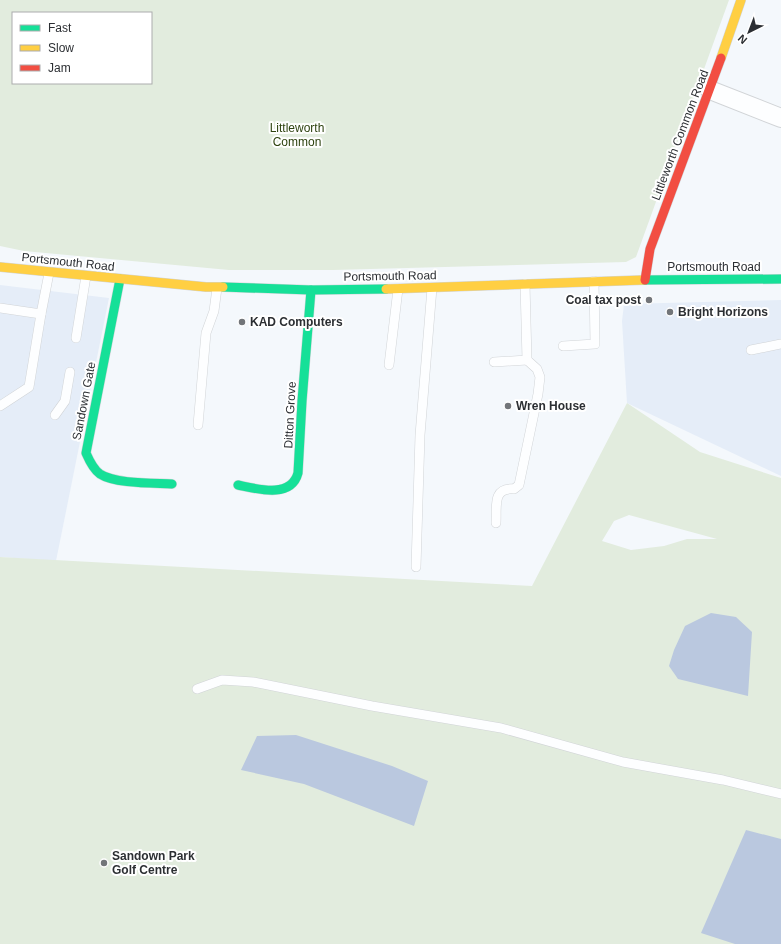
<svg xmlns="http://www.w3.org/2000/svg" width="781" height="944" font-family="Helvetica,sans-serif">
<style>
.built{fill:#e5edf8}
.green{fill:#e2ecde;fill-rule:evenodd}
.water{fill:#bac8df}
.lines{fill:none;stroke-linecap:round;stroke-linejoin:round}
.lane-casing{stroke:#d1d4d7;stroke-width:10}
.street-casing{stroke:#d1d4d7;stroke-width:20}
.fast-casing{stroke:#d1d4d7;stroke-width:10}
.slow-casing{stroke:#d1d4d7;stroke-width:10}
.jam-casing{stroke:#d1d4d7;stroke-width:10}
.lane{stroke:#fdfeff;stroke-width:9}
.street{stroke:#fdfeff;stroke-width:18}
.fast{stroke:#16e098;stroke-width:9}
.slow{stroke:#ffcf43;stroke-width:9}
.jam{stroke:#f24e42;stroke-width:9}
.poi-dot{fill:#727579;stroke:#fff;stroke-width:1.5}
.labels{text-anchor:middle;stroke-width:4;stroke-linejoin:round;paint-order:stroke}
.park-label{font-size:12px;fill:#2e4310;stroke:#fff}
.street-label{font-size:12px;fill:#2c2f33;stroke:#fff}
.poi-label{font-size:12px;font-weight:bold;fill:#2c2f33;stroke:#fff;text-anchor:start}
</style>
<rect width="100%" height="100%" fill="#f4f8fc"/>
<g class="built">
<path d="M0,285l109,13 -53,263 -56,-4z"/>
<path d="M781,300v176l-154,-73 -5,-82 2,-17z"/>
</g>
<g class="green">
<path d="M0,0h729l-93,257 -10,5 -293,8h-104l-205,-19 -24,-5zM13,13h138v70h-138z"/>
<path d="M627,403l73,49 81,26v466h-781v-387l532,29zM629,515l88,24h-30l-23,7 -33,4 -29,-9 12,-20z"/>
</g>
<g class="water">
<path d="M711,613l25,4 16,15 -4,64 -70,-17 -9,-13 5,-16 11,-24z"/>
<path d="M296,735l96,31 36,15 -14,45 -110,-42 -63,-14 16,-34z"/>
<path d="M746,830l35,9v105h-46l-34,-11z"/>
</g>
<g class="lines">
<defs>
<g id="lane">
<path d="M0,308l41,6 8,-41"/>
<path d="M76,338l10,-62"/>
<path d="M563,346l32,-2 -1,-63"/>
<path d="M751,350l30,-6"/>
<path d="M494,362l33,-2 -2,-76"/>
<path d="M389,365l9,-76"/>
<path d="M0,406l29,-19 12,-73"/>
<path d="M55,415l10,-14 5,-29"/>
<path d="M198,425l8,-92 8,-22 3,-23"/>
<path d="M496,523c1,-16 -4,-36 18,-34l5,-4 19,-91 2,-17 -3,-8 -10,-9"/>
<path d="M416,567l4,-132 12,-147"/>
<path d="M197,689l25,-9 31,2 119,24 129,22 122,34 100,18 58,14"/>
</g>
<path id="street" d="M710,90l71,28"/>
<g id="fast">
<path d="M120,279l-34,174c3,7 7,16 14,21 15,10 54,9 72,10"/>
<path d="M644,280l137,-1"/>
<path d="M223,287l88,3 75,-1"/>
<path d="M238,485c19,4 53,14 60,-12l4,-72 9,-111"/>
</g>
<g id="slow">
<path d="M721,58l20,-58"/>
<path d="M0,267l206,20h17"/>
<path d="M386,289l258,-9"/>
</g>
<path id="jam" d="M645,280l5,-31 71,-191"/>
</defs>
<use href="#lane" class="lane-casing"/>
<use href="#street" class="street-casing"/>
<use href="#fast" class="fast-casing"/>
<use href="#slow" class="slow-casing"/>
<use href="#jam" class="jam-casing"/>
<use href="#lane" class="lane"/>
<use href="#street" class="street"/>
<use href="#fast" class="fast"/>
<use href="#slow" class="slow"/>
<use href="#jam" class="jam"/>
</g>
<g class="poi-dot">
<circle cx="649" cy="300" r="4"/>
<circle cx="670" cy="312" r="4"/>
<circle cx="242" cy="322" r="4"/>
<circle cx="508" cy="406" r="4"/>
<circle cx="104" cy="863" r="4"/>
</g>
<g class="labels">
<g class="park-label">
<text x="297" y="132">Littleworth<tspan x="297" dy="14">Common</tspan></text>
</g>
<g class="street-label">
<text transform="translate(680 135) rotate(-69)" y="4">Littleworth Common Road</text>
<text transform="translate(68 262) rotate(6)" y="4">Portsmouth Road</text>
<text x="714" y="271">Portsmouth Road</text>
<text transform="translate(390 276) rotate(-1)" y="4">Portsmouth Road</text>
<text transform="translate(84 401) rotate(-79)" y="4">Sandown Gate</text>
<text transform="translate(290 415) rotate(-87)" y="4">Ditton Grove</text>
</g>
<g class="poi-label">
<text x="641" y="304" text-anchor="end">Coal tax post</text>
<text x="678" y="316">Bright Horizons</text>
<text x="250" y="326">KAD Computers</text>
<text x="516" y="410">Wren House</text>
<text x="112" y="860">Sandown Park<tspan x="112" dy="14">Golf Centre</tspan></text>
</g>
</g>
<rect x="12" y="12" width="140" height="72" fill="#ffffff" stroke="#abacad"/>
<rect x="20" y="25" width="20" height="6" fill="#16e098" stroke="#abacad"/>
<text x="48" y="32" font-size="12" fill="#2c2f33">Fast</text>
<rect x="20" y="45" width="20" height="6" fill="#ffcf43" stroke="#abacad"/>
<text x="48" y="52" font-size="12" fill="#2c2f33">Slow</text>
<rect x="20" y="65" width="20" height="6" fill="#f24e42" stroke="#abacad"/>
<text x="48" y="72" font-size="12" fill="#2c2f33">Jam</text>
<g transform="translate(749 32) rotate(222)" stroke="#ffffff" stroke-width="3" paint-order="stroke">
<path d="M0-3L7 15L0 10L-7 15Z" fill="#2c2f33"/>
<text y="-6" font-size="11" font-weight="bold" text-anchor="middle" fill="#2c2f33">N</text>
</g>
</svg>
